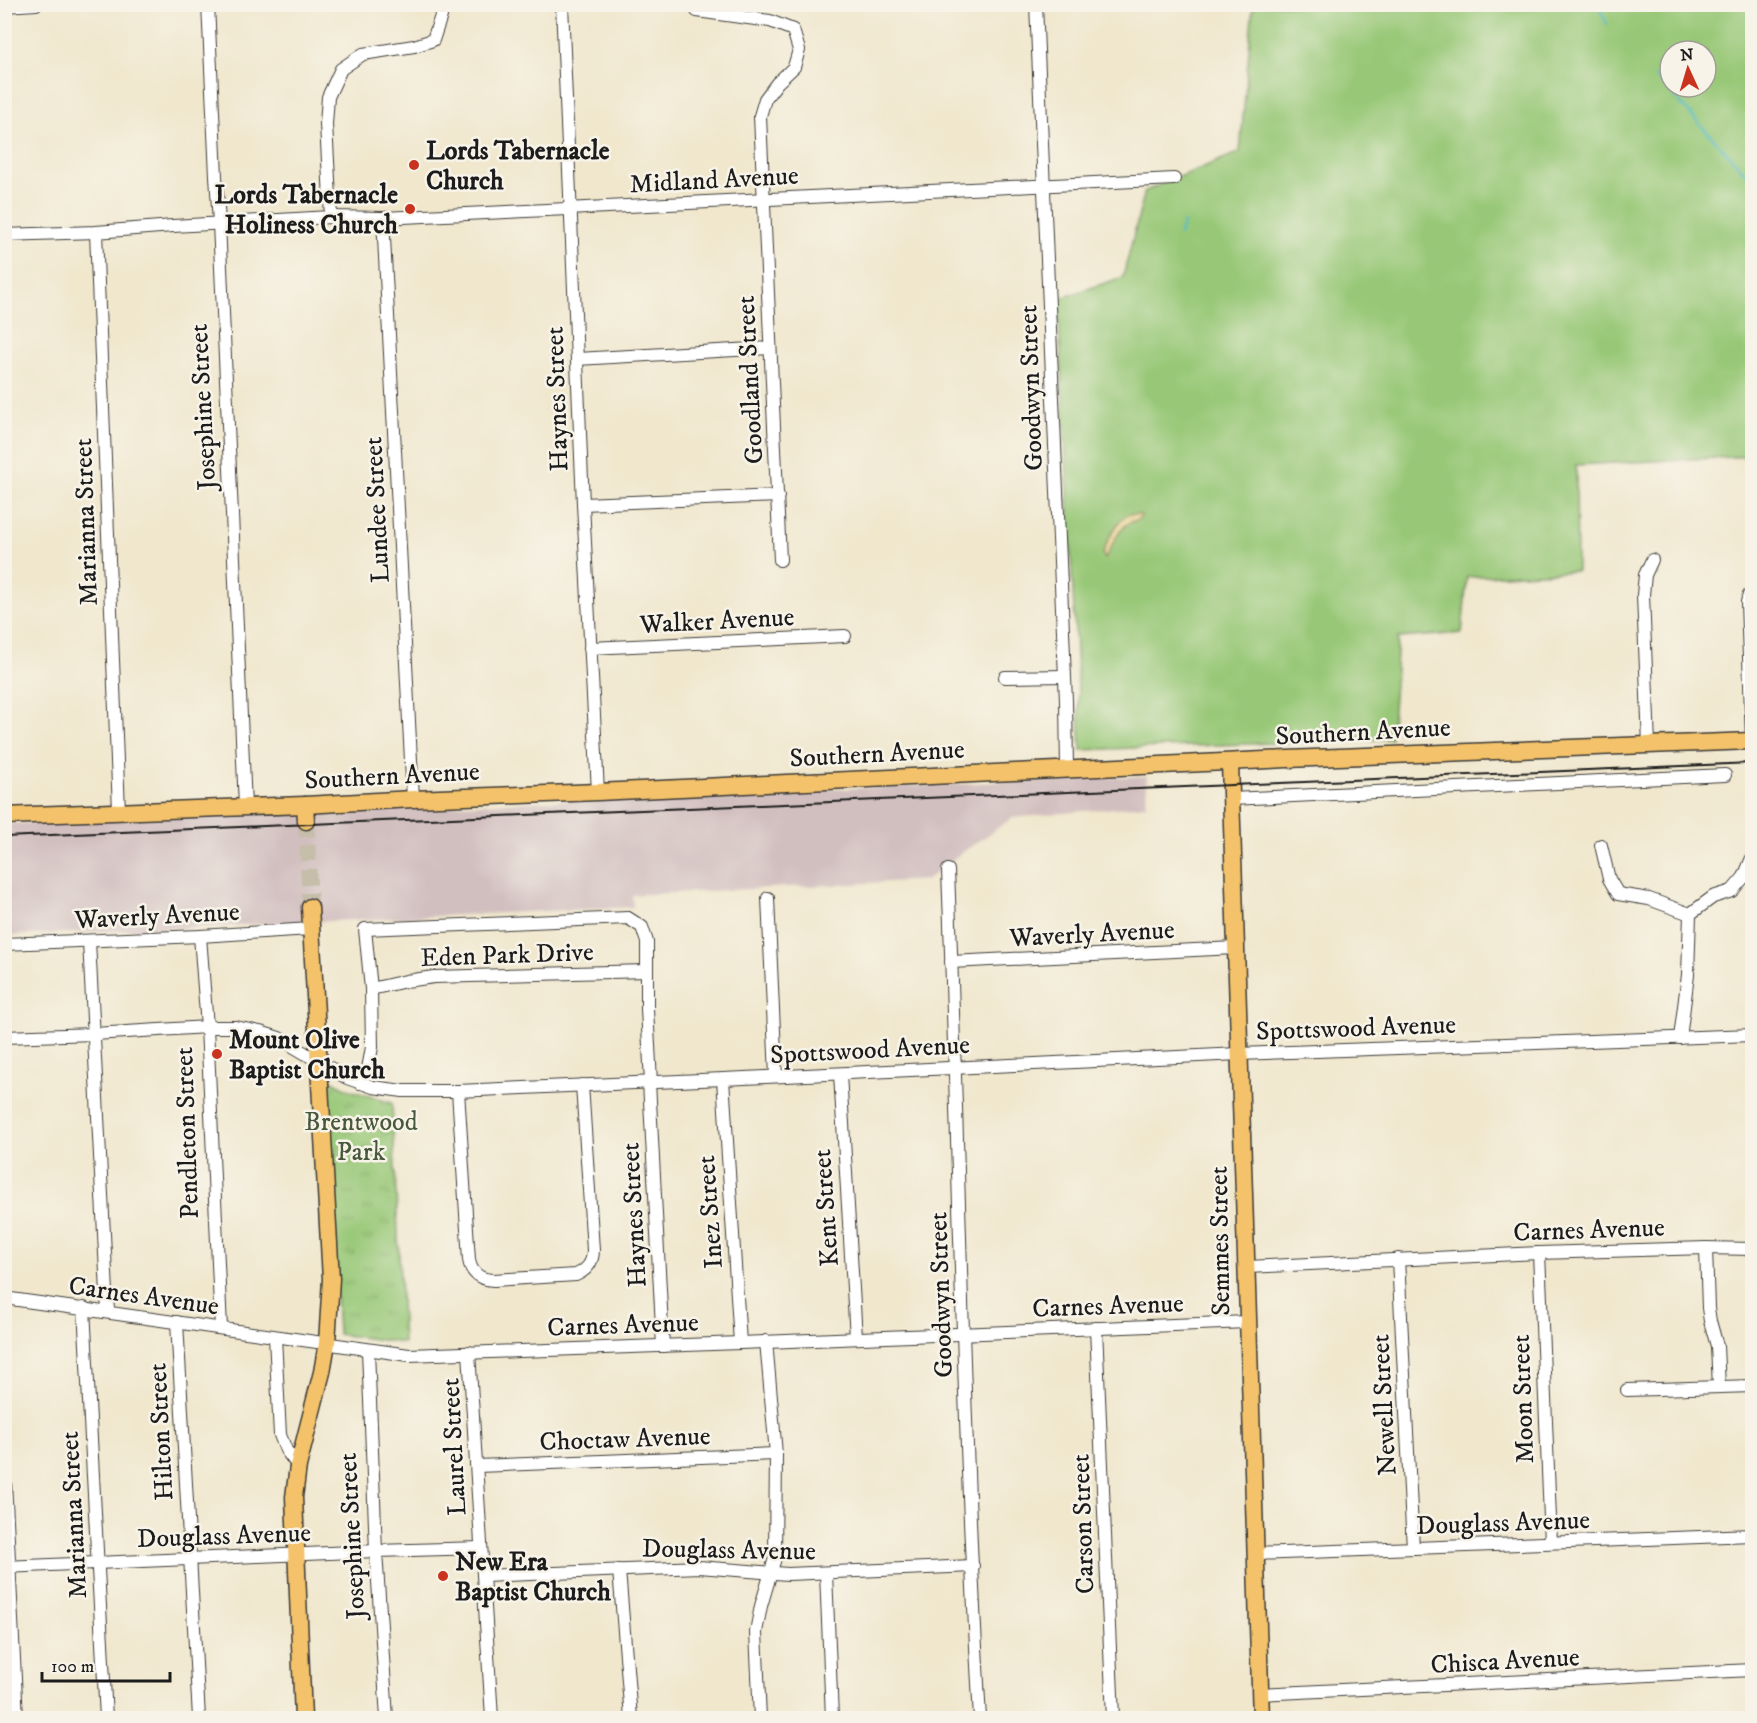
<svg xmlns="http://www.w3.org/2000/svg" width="1757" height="1723" font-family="'IM FELL DW Pica',serif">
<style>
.railway{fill:#d1bfbf}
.grass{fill:#98c877;stroke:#5a724a;stroke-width:1.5;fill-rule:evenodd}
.sand{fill:url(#sand-dots);stroke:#857b5d;stroke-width:1.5}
.park{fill:url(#park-tufts);stroke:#5a724a;stroke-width:1.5}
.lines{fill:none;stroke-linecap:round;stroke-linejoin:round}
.stream{stroke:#4ebac9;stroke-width:2}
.major-tunnel{stroke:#c6beaa;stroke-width:16;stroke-dasharray:16 8;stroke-linecap:butt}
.minor-casing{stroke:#3c3a37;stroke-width:14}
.major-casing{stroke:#3c3a37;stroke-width:19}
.minor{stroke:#fff;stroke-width:12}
.major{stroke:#f3c26a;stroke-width:16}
.rail{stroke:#1c1c1c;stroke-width:2}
.poi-dot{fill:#c8321e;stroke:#f7f3e8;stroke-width:2}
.labels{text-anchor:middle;stroke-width:5;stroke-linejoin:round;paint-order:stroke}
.poi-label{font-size:26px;font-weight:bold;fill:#1c1c1c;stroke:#f7f3e8;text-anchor:start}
.street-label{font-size:26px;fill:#1c1c1c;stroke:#f7f3e8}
.park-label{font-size:26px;fill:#47583c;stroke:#f7f3e8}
</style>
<defs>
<pattern id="sand-dots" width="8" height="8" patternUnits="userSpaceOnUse" patternTransform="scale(1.5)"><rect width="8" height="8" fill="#eeda9e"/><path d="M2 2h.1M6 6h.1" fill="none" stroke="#ccba88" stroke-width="1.8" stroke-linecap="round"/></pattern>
<pattern id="park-tufts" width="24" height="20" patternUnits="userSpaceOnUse" patternTransform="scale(1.5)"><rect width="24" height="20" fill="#98c877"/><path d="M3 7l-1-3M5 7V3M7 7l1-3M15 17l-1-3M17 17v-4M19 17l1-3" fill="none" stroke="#82ab66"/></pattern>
</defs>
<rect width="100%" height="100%" fill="#f7f3e8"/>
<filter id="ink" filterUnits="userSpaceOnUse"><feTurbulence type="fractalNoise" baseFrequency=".0167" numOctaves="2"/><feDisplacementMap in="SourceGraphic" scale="12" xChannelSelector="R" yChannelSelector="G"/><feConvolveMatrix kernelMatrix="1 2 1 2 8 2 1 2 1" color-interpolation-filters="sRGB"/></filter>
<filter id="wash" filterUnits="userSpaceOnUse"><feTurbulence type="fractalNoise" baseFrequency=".008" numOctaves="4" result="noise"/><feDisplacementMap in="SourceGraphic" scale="24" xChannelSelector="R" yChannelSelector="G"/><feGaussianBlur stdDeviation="1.35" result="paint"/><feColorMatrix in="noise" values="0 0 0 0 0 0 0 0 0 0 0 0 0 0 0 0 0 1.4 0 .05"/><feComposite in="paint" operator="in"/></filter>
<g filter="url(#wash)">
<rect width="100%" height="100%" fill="#f0e7cd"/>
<path class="railway" d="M1147,776l-1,29 -134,13 -62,43 -23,19 -295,15 1,12 -628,29 -1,-112z"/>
<path class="grass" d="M1253,5h499v451l-176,9 1,106 -110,6 -5,56 -64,5 -7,101 -310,11 -23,-451 65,-22 22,-86 95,-39zM1670,51h36v36h-36z"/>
<path class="sand" d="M1129,514l12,1v2c-4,4 -12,5 -16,9 -9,8 -15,23 -20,33l-2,-4c2,-12 14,-35 26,-41z"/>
<path class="park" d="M325,1077l25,13 42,13 11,240 -65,-9z"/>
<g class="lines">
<g class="stream">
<path d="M1597,4l10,20"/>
<path d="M1655,76l97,104"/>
<path d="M1179,235l5,-12"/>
</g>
</g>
</g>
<g filter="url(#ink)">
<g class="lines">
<path class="major-tunnel" d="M306,821l4,86"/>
<defs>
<g id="minor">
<path d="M208,4l8,172 3,47 26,583"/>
<path d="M562,4l21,500 15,288"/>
<path d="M1036,4l30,697 1,68"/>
<path d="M4,6l32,-2"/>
<path d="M697,11l73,10 23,9 6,20 -5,17 -17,16 -12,16 -5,17 20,444"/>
<path d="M331,217l-5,-93 2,-27 13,-28 22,-15 51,-8 19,-6 8,-24 -1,-12"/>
<path d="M383,218l30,581"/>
<path d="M96,232l23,579"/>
<path d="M4,235l92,-3 77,-6 158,-9 52,1 791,-39"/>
<path d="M577,359l193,-11"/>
<path d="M583,504l195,-8"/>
<path d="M1749,595l-2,7 5,139"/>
<path d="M590,648l255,-12"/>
<path d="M1005,677l59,-1"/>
<path d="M1649,745l-6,-150 2,-20 7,-15"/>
<path d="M1231,799l494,-24"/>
<path d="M1601,845l8,34 9,15 31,5 41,15"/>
<path d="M948,870c11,283 15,566 32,848"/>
<path d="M768,898l8,178"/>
<path d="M200,936l7,91 14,301"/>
<path d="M89,941l19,371"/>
<path d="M4,944l196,-8 111,-7"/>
<path d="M951,962l284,-14"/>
<path d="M371,989l35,-8 28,-4 212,-6"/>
<path d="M4,1037l90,-3 113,-7h29l24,5 19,6 68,40 26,9 30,4h55l265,-12 516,-25 513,-19"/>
<path d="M1680,1038l8,-63 2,-61 23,-17 19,-6 12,-14 8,-19"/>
<path d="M840,1074l16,264"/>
<path d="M723,1079l17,264"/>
<path d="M649,1082l14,264"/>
<path d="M360,1083l8,-14 4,-22 -1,-58 -6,-60 263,-11 14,9 5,15v67l4,73"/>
<path d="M458,1091l11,169c2,13 11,20 25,20l82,-5c11,-5 17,-12 17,-25l-11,-165"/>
<path d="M1706,1248l2,60 2,13 7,25 2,41"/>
<path d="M1539,1253l12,289"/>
<path d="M1398,1259l15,289"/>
<path d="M1247,1267l292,-14 167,-5 46,1"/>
<path d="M4,1298l405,57 331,-12 507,-21"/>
<path d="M84,1308l22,410"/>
<path d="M177,1322l22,396"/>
<path d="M1096,1328l17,390"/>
<path d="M275,1337l5,98 6,15 12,16"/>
<path d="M368,1350l8,201 11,167"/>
<path d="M469,1352l23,366"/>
<path d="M1627,1390l125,-4"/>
<path d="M4,1461l13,257"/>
<path d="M477,1466l299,-12"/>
<path d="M1256,1554l496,-19"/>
<path d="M4,1567l372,-16 105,-3"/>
<path d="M619,1570l12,148"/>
<path d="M826,1573l6,145"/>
<path d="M484,1576l215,-9 89,7 185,-8"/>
<path d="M1260,1694l492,-24"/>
<path d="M760,1718l-4,-86 5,-26 14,-48 1,-104 -10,-113"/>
</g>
<g id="major">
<path d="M1230,763l31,955"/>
<path d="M305,805l1,16"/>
<path d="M4,816l301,-11 108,-6 185,-7 689,-33 465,-18"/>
<path d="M303,1718l-9,-221 4,-31 24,-94 5,-29 4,-64 -21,-372"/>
</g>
</defs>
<use href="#minor" class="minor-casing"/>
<use href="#major" class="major-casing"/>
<use href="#minor" class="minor"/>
<use href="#major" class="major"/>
<path class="rail" d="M4,837l1748,-74"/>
</g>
</g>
<g class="poi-dot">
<circle cx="414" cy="165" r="6"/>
<circle cx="410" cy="209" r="6"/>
<circle cx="217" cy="1054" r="6"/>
<circle cx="443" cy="1576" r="6"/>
</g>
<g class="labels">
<g class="poi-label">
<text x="426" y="159">Lords Tabernacle<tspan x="426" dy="30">Church</tspan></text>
<text x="398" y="203" text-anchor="end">Lords Tabernacle<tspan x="398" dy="30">Holiness Church</tspan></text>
<text x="229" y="1048">Mount Olive<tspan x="229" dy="30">Baptist Church</tspan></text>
<text x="455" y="1570">New Era<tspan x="455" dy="30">Baptist Church</tspan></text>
</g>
<g class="street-label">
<text transform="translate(714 179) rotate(-3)" y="9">Midland Avenue</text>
<text transform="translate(749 380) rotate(-93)" y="9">Goodland Street</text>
<text transform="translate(1030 388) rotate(-92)" y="9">Goodwyn Street</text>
<text transform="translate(556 399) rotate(-92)" y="9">Haynes Street</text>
<text transform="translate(202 407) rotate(-93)" y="9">Josephine Street</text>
<text transform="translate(376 510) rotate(-93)" y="9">Lundee Street</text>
<text transform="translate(85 522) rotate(-92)" y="9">Marianna Street</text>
<text transform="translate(717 620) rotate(-3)" y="9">Walker Avenue</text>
<text transform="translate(1363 731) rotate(-3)" y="9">Southern Avenue</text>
<text transform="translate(877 753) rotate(-3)" y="9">Southern Avenue</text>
<text transform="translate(392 775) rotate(-3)" y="9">Southern Avenue</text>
<text transform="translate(157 915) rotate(-3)" y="9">Waverly Avenue</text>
<text transform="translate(1092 933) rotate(-3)" y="9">Waverly Avenue</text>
<text transform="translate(507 954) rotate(-2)" y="9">Eden Park Drive</text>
<text transform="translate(1356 1027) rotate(-2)" y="9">Spottswood Avenue</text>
<text transform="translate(870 1049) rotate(-3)" y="9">Spottswood Avenue</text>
<text transform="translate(186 1133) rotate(-92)" y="9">Pendleton Street</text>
<text transform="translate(825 1208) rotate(-94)" y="9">Kent Street</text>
<text transform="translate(709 1212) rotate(-94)" y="9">Inez Street</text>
<text transform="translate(633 1215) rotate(-93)" y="9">Haynes Street</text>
<text transform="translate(1589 1229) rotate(-2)" y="9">Carnes Avenue</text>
<text transform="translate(1219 1241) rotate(-91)" y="9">Semmes Street</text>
<text transform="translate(144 1295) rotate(8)" y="9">Carnes Avenue</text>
<text transform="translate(940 1295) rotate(-92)" y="9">Goodwyn Street</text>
<text transform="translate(1108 1305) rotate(-2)" y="9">Carnes Avenue</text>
<text transform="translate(623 1324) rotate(-2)" y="9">Carnes Avenue</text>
<text transform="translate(1522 1399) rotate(-92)" y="9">Moon Street</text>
<text transform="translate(1383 1405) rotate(-93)" y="9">Newell Street</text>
<text transform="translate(160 1432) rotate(-93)" y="9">Hilton Street</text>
<text transform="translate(625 1438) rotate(-2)" y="9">Choctaw Avenue</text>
<text transform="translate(453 1447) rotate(-93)" y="9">Laurel Street</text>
<text transform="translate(73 1515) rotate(-93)" y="9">Marianna Street</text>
<text transform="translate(1503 1522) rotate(-2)" y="9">Douglass Avenue</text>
<text transform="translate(1082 1524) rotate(-92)" y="9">Carson Street</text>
<text transform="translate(224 1535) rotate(-2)" y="9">Douglass Avenue</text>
<text transform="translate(351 1536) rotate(-93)" y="9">Josephine Street</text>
<text transform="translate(729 1549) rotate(1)" y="9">Douglass Avenue</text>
<text transform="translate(1505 1660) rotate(-3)" y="9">Chisca Avenue</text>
</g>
<g class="park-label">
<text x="361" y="1130">Brentwood<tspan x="361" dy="30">Park</tspan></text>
</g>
</g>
<rect width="1757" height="1723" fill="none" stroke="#f7f3e8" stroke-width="24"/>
<g transform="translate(1688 69) rotate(356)"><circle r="28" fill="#f7f3e8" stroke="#9f9d96" stroke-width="1.5"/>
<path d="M0-4.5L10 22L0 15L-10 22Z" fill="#c8321e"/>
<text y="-9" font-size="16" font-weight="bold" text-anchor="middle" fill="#1c1c1c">N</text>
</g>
<path d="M42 1672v9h128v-9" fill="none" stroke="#1c1c1c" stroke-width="3"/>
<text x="51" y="1672" font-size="18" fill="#1c1c1c" stroke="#f7f3e8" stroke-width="4.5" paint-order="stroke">100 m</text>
</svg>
